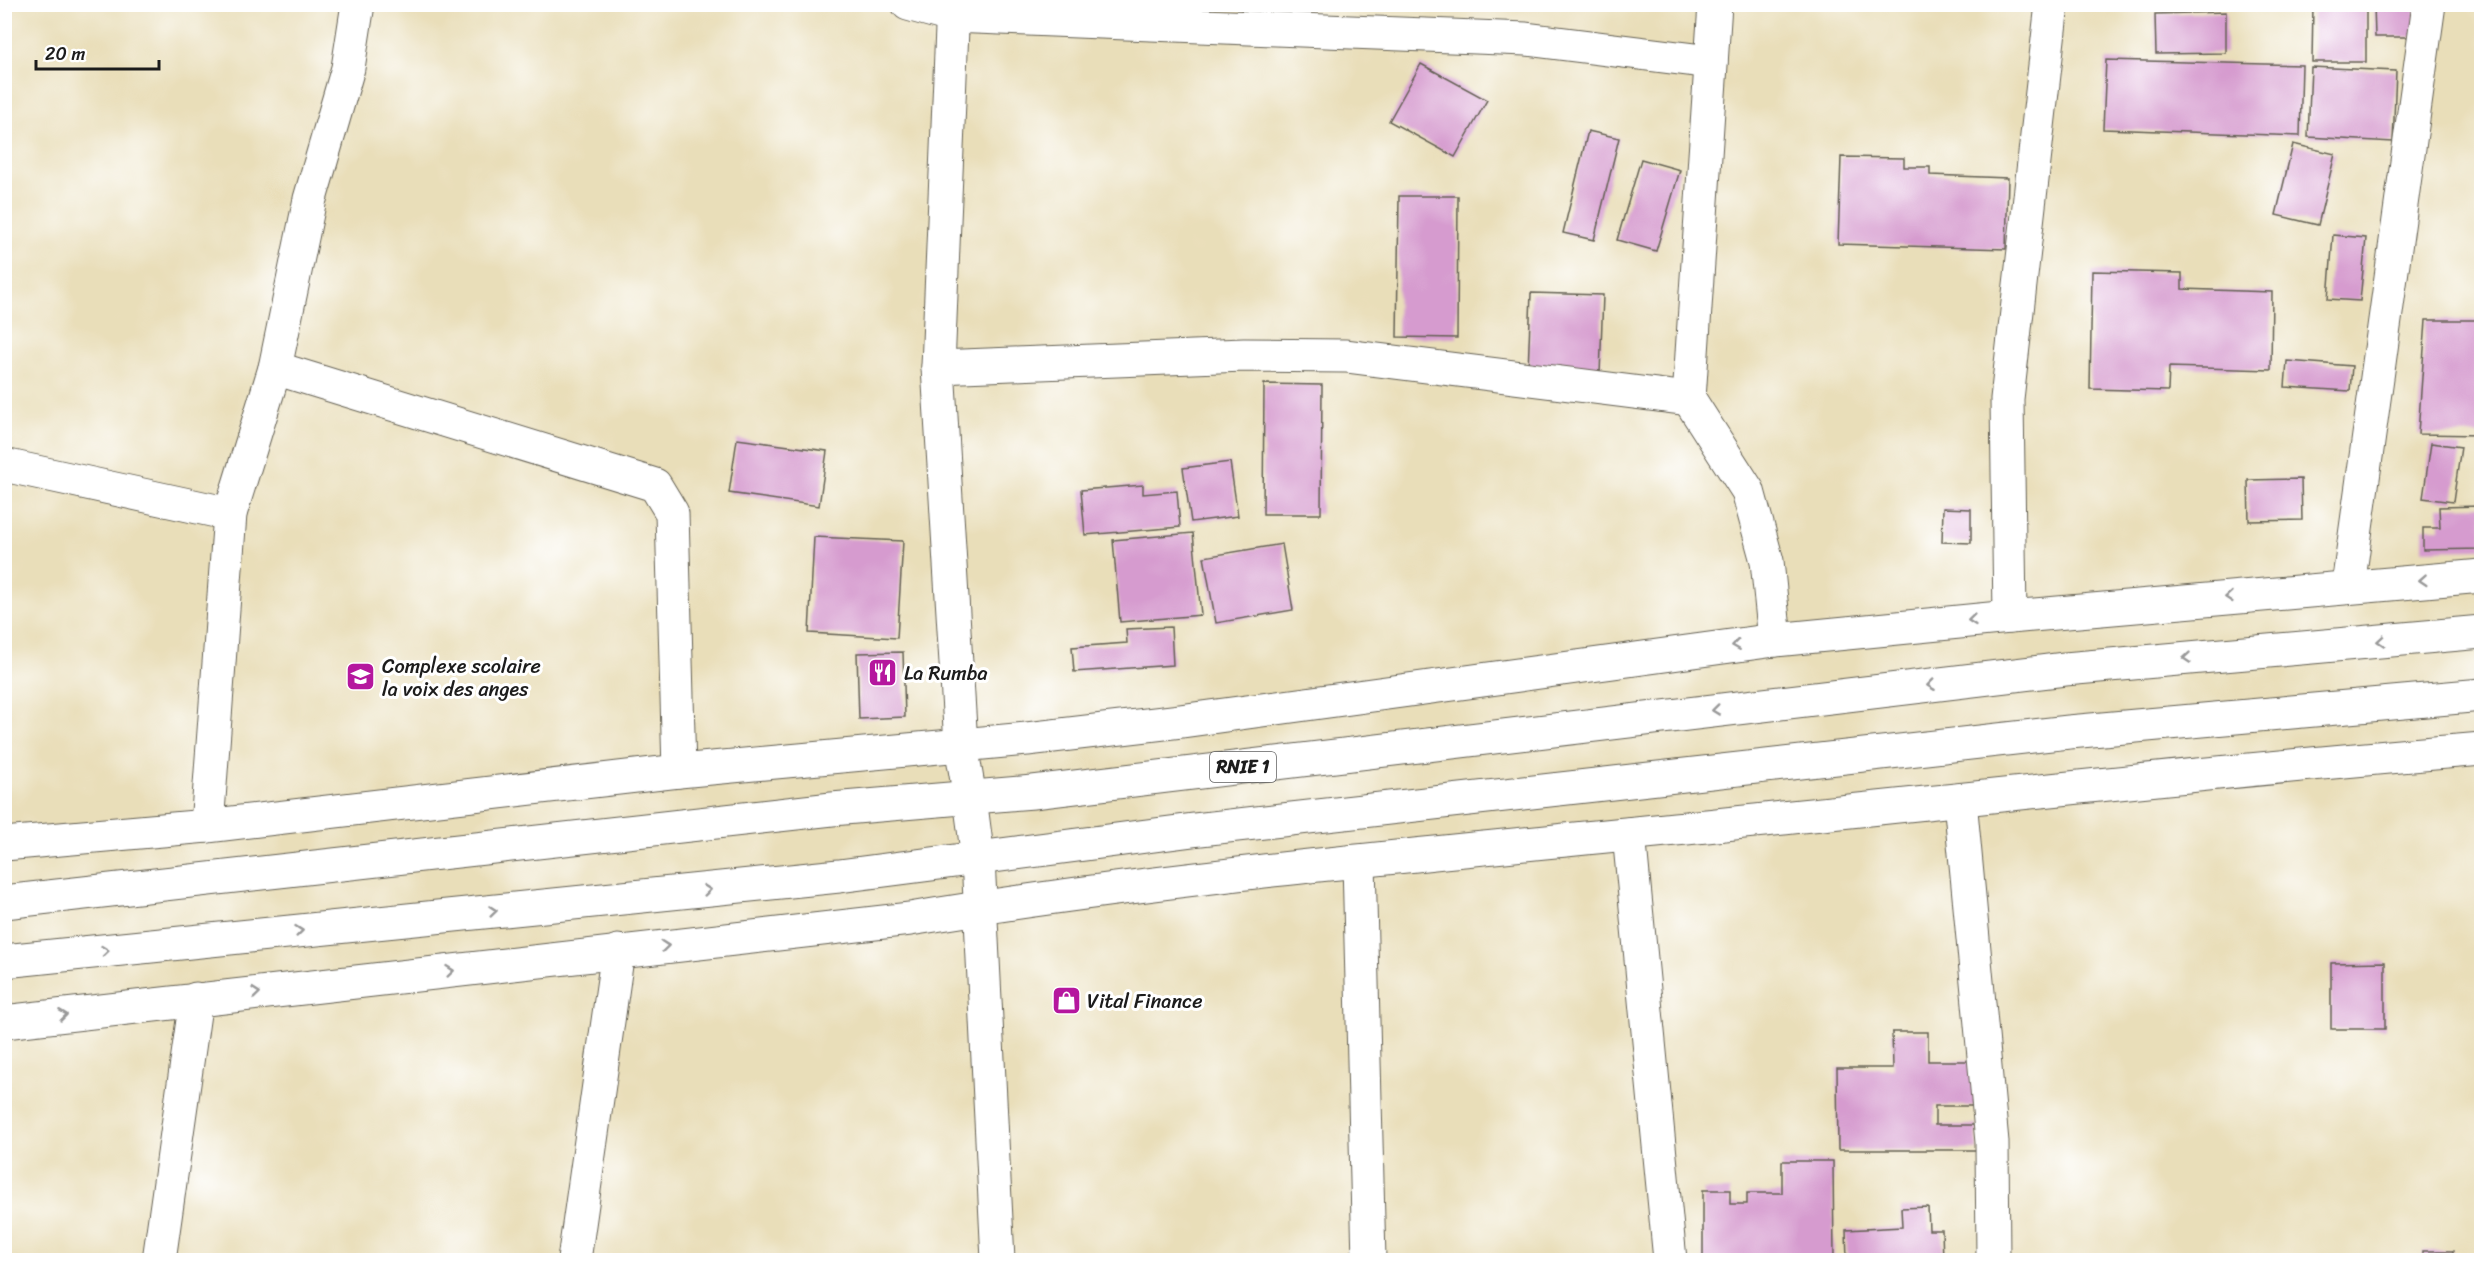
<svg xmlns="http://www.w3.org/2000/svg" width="2486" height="1265" font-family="Sriracha,sans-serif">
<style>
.building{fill:#d69bcf}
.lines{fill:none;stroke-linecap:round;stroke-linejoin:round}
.minor-casing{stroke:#646053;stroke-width:35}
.major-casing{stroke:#646053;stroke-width:35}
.highway-casing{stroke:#646053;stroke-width:35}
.minor{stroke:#fff;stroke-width:33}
.major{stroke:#fff;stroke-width:33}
.highway{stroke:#fff;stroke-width:33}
.oneway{stroke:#999}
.labels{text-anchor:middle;stroke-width:6;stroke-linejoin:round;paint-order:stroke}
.shield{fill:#fff;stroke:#606060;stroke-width:1.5}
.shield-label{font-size:18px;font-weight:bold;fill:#1c1c1c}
.poi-label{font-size:20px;fill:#1c1c1c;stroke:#fff;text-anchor:start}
</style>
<rect width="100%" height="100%" fill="#fff"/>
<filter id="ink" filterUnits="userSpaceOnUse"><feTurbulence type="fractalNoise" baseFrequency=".0167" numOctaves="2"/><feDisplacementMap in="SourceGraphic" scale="12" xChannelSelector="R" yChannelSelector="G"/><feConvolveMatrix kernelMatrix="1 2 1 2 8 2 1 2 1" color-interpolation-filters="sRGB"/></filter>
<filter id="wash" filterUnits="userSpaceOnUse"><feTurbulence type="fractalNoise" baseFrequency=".008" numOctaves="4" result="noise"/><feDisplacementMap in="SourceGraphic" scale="24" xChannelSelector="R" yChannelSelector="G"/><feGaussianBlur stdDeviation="1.35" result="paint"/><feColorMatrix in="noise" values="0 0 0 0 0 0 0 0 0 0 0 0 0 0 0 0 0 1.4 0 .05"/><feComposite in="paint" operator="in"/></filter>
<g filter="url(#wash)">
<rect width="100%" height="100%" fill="#e9deb9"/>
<g id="blocks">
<g class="building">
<path d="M2313,4h53v58h-54z"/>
<path d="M2374,4h42v33h-41z"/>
<path d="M2226,12v41l-70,1 -1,-40z"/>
<path d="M2106,60l196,5 -2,71 -197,-7z"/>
<path d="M1421,64l66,36 -32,57 -66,-36z"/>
<path d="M2311,67l85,4 -3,71 -85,-5z"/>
<path d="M1588,131l31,7 -25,102 -31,-7z"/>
<path d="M2293,144l42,10 -17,71 -42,-10z"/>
<path d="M1841,157l63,1v9h26v8l78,3 -2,71 -168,-5z"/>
<path d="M1641,159l39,11 -24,81 -39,-11z"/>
<path d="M1399,196h59l-1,142 -60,-1z"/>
<path d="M2333,235l33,3 -6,63 -32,-2z"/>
<path d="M2092,271l90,2v16l90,3 -1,78 -102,-3 -1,24 -78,-2z"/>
<path d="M1531,293l72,2 -3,79 -72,-3z"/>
<path d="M2426,320h56v115l-64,-1z"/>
<path d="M2287,361l65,5 -2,25 -65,-4z"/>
<path d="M1264,384l58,1 -1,129h-58z"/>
<path d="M737,439l90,12 -8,55 -90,-13z"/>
<path d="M2431,443l30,4 -8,55 -30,-4z"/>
<path d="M1230,462l8,54 -47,6 -8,-54z"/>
<path d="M2301,479l1,41 -53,1 -1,-41z"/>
<path d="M1143,485v9l34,-3 3,36 -95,8 -4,-45z"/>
<path d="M2482,506v43l-59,1v-22h17l-1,-21z"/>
<path d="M1943,508l28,1v34l-29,-1z"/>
<path d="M1193,533l8,82 -81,7 -7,-82z"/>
<path d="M814,537l89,4 -6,97 -88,-5z"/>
<path d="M1282,544l11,66 -77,13 -12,-66z"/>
<path d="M1171,627l2,38 -99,7 -2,-25 55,-4 -1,-14z"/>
<path d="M903,652l2,65 -46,2 -2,-66z"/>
<path d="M2385,962v67h-54v-66z"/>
<path d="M1892,1032h36v29h52l1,45h-46v19h42v25h-139l-1,-82h56z"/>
<path d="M1782,1161h51l1,99h-131v-70h27v14h17v-11h35z"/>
<path d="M1928,1207l1,23h13l1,30h-96l-1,-30 56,-3 -1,-19z"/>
<rect x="2423" y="1251" width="30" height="9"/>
</g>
</g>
</g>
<g filter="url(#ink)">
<use href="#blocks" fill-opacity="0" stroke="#646053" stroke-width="1.5"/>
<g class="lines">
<defs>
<g id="minor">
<path d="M908,4l43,12 575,23 185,23"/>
<path d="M1715,4l-26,395 59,92 19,70 8,79"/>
<path d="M938,367l306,-12 102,1 343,43"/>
<path d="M275,368l380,117 17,28 7,258"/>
<path d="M4,465l226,49"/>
<path d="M2348,586l81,-582"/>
<path d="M2010,617l-3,-218 45,-395"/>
<path d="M970,798l8,61 20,401"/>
<path d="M1960,800l32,342 1,118"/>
<path d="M207,826l23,-312 45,-146 35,-169 38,-131 10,-64"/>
<path d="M1629,834l41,426"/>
<path d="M4,844l203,-18 472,-55 348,-32 154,-18 594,-81 235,-23 472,-41"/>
<path d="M1359,862l10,398"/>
<path d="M4,1022l906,-103c253,-42 510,-64 765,-90 269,-27 537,-58 807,-80"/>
<path d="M159,1260l37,-261"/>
<path d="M574,1260l44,-309"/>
</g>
<path id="major" d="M953,4l-15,363 23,378 9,53"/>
<g id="highway">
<path d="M4,902l828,-93 201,-17 1032,-123 417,-37"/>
<path d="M4,961l835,-85 354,-46 876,-98 413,-37"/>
</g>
</defs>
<use href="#minor" class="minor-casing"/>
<use href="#major" class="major-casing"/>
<use href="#highway" class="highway-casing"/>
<use href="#minor" class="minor"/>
<use href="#major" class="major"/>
<use href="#highway" class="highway"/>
</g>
<defs><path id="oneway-chevron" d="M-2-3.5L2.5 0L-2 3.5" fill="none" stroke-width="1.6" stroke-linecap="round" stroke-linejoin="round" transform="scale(1.5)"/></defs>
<g class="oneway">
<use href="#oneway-chevron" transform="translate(2423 580) rotate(176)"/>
<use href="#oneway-chevron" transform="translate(2229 597) rotate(175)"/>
<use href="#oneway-chevron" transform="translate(1972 620) rotate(174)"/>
<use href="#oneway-chevron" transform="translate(2381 641) rotate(175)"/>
<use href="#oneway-chevron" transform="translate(1736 645) rotate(172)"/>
<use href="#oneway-chevron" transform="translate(2187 658) rotate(175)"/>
<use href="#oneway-chevron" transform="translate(1931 685) rotate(173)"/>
<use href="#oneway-chevron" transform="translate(1716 710) rotate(173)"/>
<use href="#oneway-chevron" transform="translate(707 890) rotate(-6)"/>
<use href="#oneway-chevron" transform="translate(493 911) rotate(-6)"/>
<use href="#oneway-chevron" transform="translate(299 931) rotate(-6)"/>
<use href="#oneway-chevron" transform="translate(665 946) rotate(-6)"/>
<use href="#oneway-chevron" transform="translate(105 951) rotate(-6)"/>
<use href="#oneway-chevron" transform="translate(450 971) rotate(-6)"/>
<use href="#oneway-chevron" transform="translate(256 993) rotate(-6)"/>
<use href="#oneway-chevron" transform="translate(63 1015) rotate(-7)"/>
</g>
</g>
<defs>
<symbol id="restaurant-square" viewBox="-11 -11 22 22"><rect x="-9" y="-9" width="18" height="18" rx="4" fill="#b5179e" stroke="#fff"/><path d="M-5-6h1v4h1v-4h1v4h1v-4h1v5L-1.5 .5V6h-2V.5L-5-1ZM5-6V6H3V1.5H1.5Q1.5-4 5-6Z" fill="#fff"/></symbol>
<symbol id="school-square" viewBox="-11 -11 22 22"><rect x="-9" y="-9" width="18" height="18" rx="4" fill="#b5179e" stroke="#fff"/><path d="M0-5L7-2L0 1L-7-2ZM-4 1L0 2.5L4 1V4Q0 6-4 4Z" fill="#fff"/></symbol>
<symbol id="shop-square" viewBox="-11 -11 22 22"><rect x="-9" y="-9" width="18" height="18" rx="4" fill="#b5179e" stroke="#fff"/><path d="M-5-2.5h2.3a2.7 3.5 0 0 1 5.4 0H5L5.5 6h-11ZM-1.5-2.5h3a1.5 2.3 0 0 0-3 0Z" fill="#fff"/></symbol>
</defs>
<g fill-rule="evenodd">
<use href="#restaurant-square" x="866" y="656" width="33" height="33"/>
<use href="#school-square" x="344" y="660" width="33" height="33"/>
<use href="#shop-square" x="1050" y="984" width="33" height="33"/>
</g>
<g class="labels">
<rect class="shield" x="1210" y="752" width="66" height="30" rx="4.5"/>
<g class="shield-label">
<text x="1243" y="773">RNIE 1</text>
</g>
<g class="poi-label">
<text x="382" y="673">Complexe scolaire<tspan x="382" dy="23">la voix des anges</tspan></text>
<text x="904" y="680">La Rumba</text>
<text x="1087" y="1008">Vital Finance</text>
</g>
</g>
<rect width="2486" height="1265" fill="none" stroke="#fff" stroke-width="24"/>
<path d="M36 60v9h123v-9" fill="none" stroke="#1c1c1c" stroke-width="3"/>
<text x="45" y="60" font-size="18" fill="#1c1c1c" stroke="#ffffff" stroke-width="4.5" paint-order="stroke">20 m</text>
</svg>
